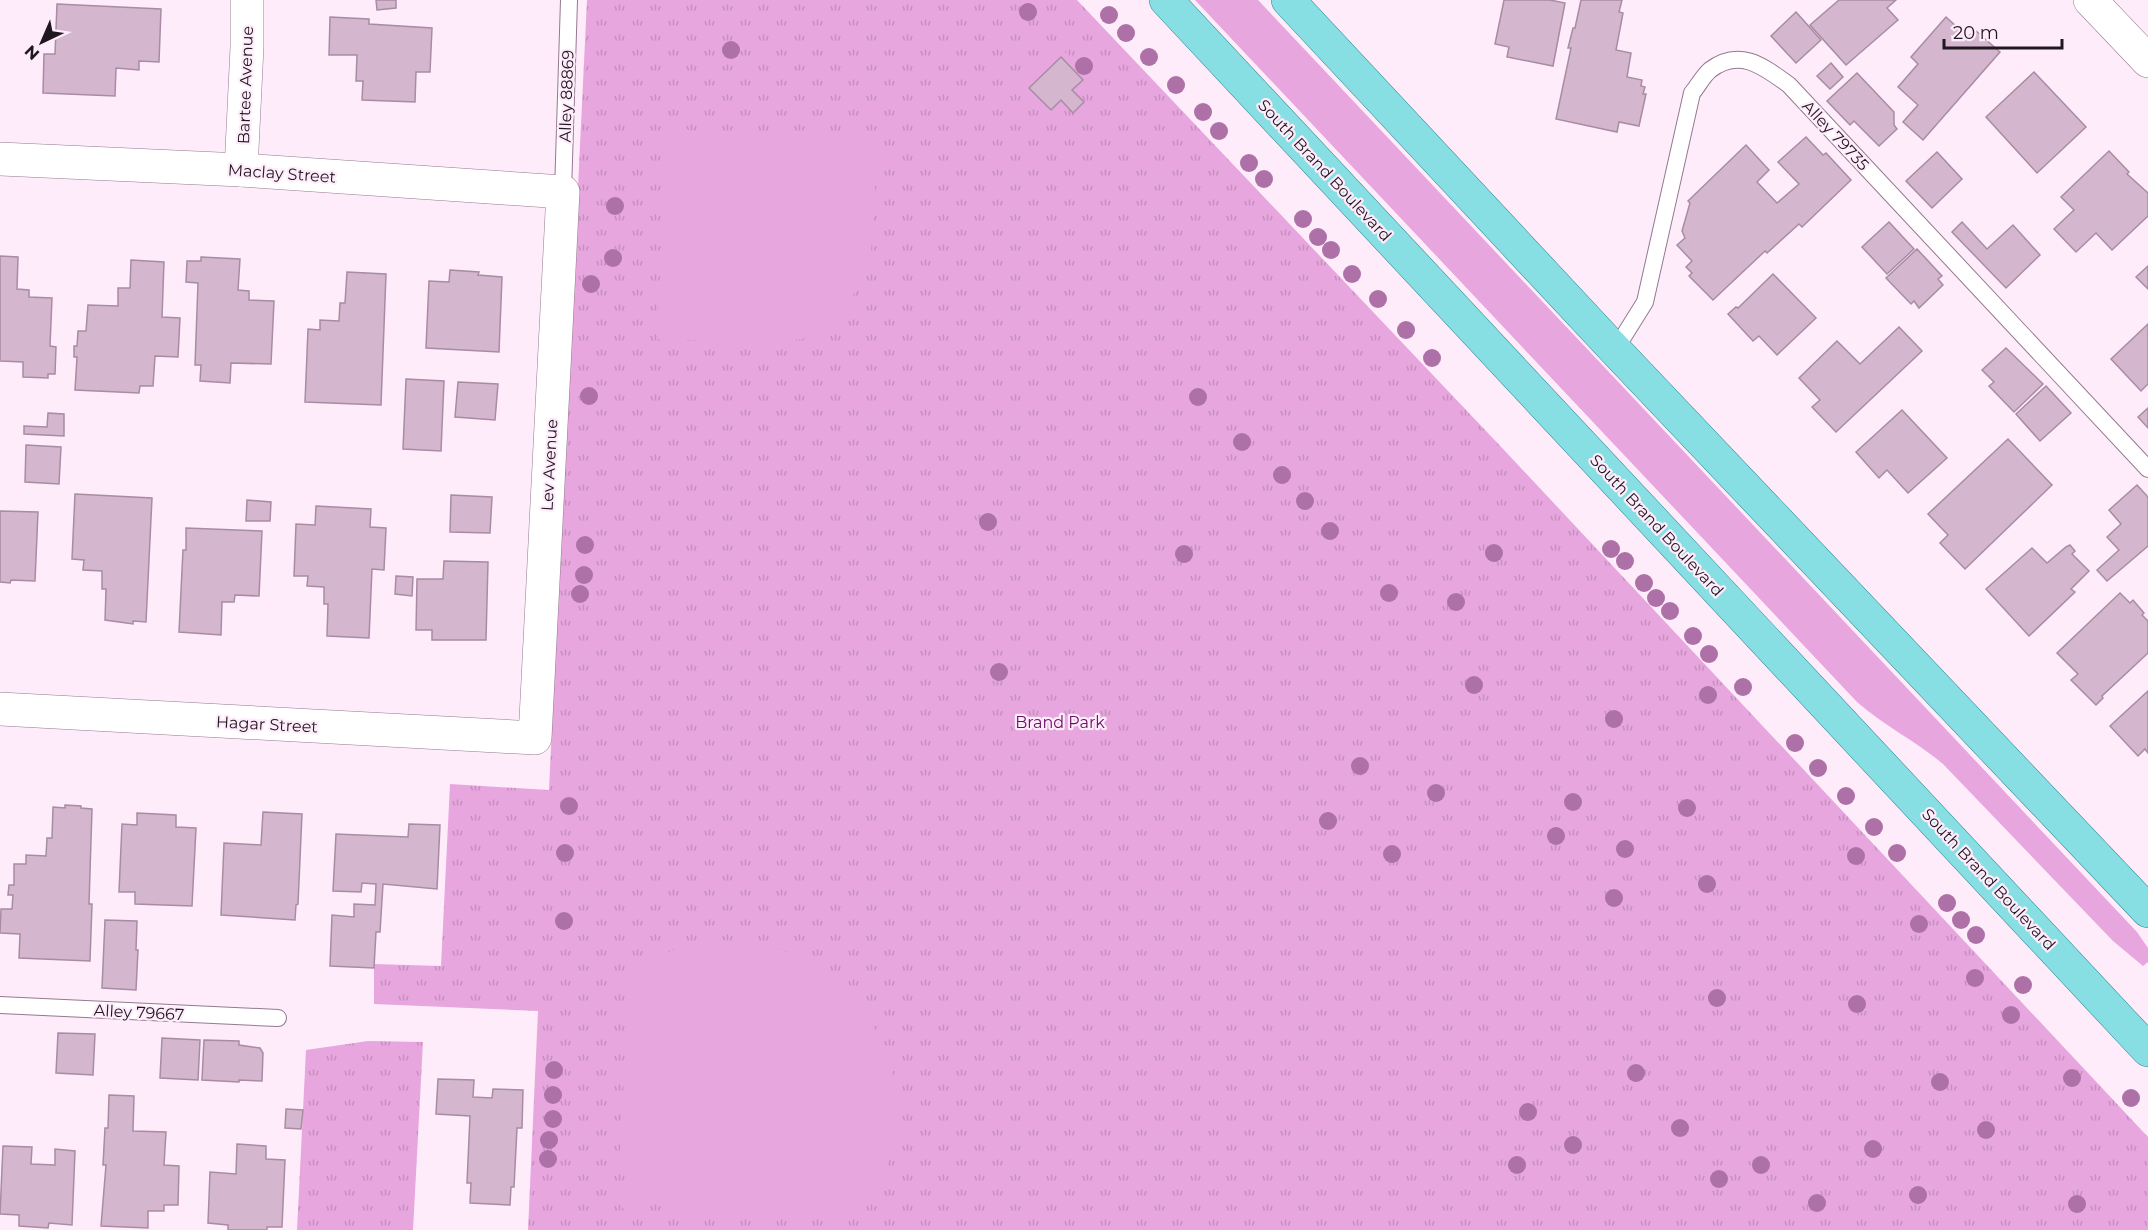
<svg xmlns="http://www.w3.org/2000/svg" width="2148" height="1230" font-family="Montserrat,sans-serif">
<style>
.grass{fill:url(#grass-tufts)}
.garden{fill:#e7a7de}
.building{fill:#d4b7cf;stroke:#a88ca3;stroke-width:1.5}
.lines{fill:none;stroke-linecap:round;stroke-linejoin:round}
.service-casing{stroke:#947990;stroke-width:18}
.minor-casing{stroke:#947990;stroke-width:34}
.primary-casing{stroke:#2f8a92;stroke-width:34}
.service{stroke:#fff;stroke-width:16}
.minor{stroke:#fff;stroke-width:33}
.primary{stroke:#87dee3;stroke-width:33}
.tree{fill:#ad71a7}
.labels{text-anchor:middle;stroke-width:4.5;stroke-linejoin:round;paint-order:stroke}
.street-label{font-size:16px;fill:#211720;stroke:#feecfb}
.park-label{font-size:16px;fill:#6a0d63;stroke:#feecfb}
</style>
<defs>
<pattern id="grass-tufts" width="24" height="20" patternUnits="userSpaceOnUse" patternTransform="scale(1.5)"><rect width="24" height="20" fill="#e7a7de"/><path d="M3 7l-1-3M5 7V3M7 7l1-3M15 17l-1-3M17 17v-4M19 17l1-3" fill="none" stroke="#c68fbe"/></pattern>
</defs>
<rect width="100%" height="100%" fill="#feecfb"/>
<g class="grass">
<path d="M587,0h490l428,451 643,686v93h-1620l10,-219 -164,-7v-40l67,2 9,-182 99,6z"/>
<path d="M368,1041l55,1 -10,188h-116l9,-180z"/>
</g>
<g class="garden">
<path d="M1195,0h63l879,932 11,16v14l-5,4 -30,-25 -170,-177c-27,-23 -59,-38 -86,-62z"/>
<path d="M1060,47l22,22 -5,5 -16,-17 -31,30 16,17 -5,5 -22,-22z"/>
<path d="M678,125l26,12 5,-5 169,8 -7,114 -11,29 -15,25 -21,21 -22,10 -21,3 -124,-3 8,-171 5,-5 -6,-26z"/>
<path d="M710,940c20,1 40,1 59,6 82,22 142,109 126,194 -6,29 -20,54 -36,79l-197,-8v-9l-34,11 -13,-13 13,-31 -9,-1 11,-198c26,-14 50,-24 80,-30z"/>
</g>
<g class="building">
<path d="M376,0h20v8l-19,2z"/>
<path d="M1504,0h46l15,3 -12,63 -46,-9 2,-10 -14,-3z"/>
<path d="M1581,0h41l-3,12 4,1 -7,37 15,3 -4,24 15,3 -1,6 4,1 -2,7h3l-7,32 -20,-4 -2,10 -61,-13 15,-71h-3l5,-20h2z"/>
<path d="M1839,0h57l-9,8 11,12 -52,45 -36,-40z"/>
<path d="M57,4l104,5 -2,53 -20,-1v9l-23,-2 -1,28 -72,-3 1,-39h11z"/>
<path d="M1796,12l25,28 -25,23 -25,-27z"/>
<path d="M330,17l39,2v5l63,4 -2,44h-14l-1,30 -53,-2 1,-19h-7l1,-26h-28z"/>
<path d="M1946,17l22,20 7,-7 25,22 -77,88 -20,-18 15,-17 -20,-18 20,-23 -7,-7z"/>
<path d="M1061,57l22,23 -11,10 12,12 -11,11 -12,-13 -10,10 -22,-22z"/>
<path d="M1831,63l12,14 -13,12 -13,-13z"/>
<path d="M2034,72l52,55 -49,46 -51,-56z"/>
<path d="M1857,73l37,39v13l3,4 -18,17 -25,-25 -4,4 -23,-24z"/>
<path d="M1806,137l17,18 3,-2 25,27 -49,47 -3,-3 -32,29 -2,-2 -52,49 -24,-24 3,-3 -6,-6 6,-6 -15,-16 8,-7 -3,-7 8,-28 -2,-2 58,-56 23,25 -12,12 20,21 22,-19 -21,-22z"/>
<path d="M2109,151l20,21 -2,2 21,19v23l-36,34 -16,-17 -20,19 -22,-23 20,-19 -13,-13z"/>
<path d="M1937,152l25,27 -30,29 -26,-27z"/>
<path d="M1889,222l25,27 -27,25 -25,-27z"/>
<path d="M1962,222l25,27 26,-24 27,30 -34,33 -54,-56z"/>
<path d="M1917,249l25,27 -4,3 5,6 -24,23 -5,-7 -3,3 -25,-26z"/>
<path d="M0,256l18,1 -1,32 12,1v7l23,1 -2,48 6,1 -1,27h-7v4l-25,-1v-15l-23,-1z"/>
<path d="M201,257l39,2 -2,31 11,1v9l25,1 -3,63 -40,-1 -1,20 -30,-2 1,-16h-6l3,-82 -12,-1 1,-21h14z"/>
<path d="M131,260l33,2 -2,55 18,1 -2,39 -23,-1 -2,30h-13l-1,7 -64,-3 2,-33h-3v-11h3l1,-15h8l2,-26 30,1v-18h12z"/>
<path d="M2148,266v23l-12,-12z"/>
<path d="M450,270l29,2 -1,3 24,2 -3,75 -73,-4 3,-67 20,1z"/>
<path d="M347,272l39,2 -5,131 -76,-3 3,-73 12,1v-10l19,1 1,-18h5z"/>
<path d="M1773,274l43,44 -39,37 -18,-19 -6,5 -25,-27 8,-7 2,1z"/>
<path d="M2148,324v60l-7,7 -30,-32z"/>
<path d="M1899,327l23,24 -86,81 -24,-25 8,-7 -21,-22 38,-37 23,23z"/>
<path d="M2006,348l37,36 -29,28 -25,-26 5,-4 -12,-12z"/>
<path d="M406,379l38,2 -3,70 -38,-2z"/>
<path d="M458,382l40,2 -3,36 -40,-3z"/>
<path d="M2046,386l25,27 -31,28 -24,-27z"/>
<path d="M2148,408v20l-10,-11z"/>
<path d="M1902,410l45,48 -39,35 -21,-23 -8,8 -23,-26z"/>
<path d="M48,413l16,1v22l-40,-2v-8l23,1z"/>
<path d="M2008,439l44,46 -87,84 -25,-26 8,-8 -20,-21z"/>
<path d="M26,445l35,2 -2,37 -34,-2z"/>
<path d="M2137,485l11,12v49l-41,35 -10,-11 22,-20 -12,-13 14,-13 -12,-14z"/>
<path d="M75,494l77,4 -6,124 -13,-1v3l-28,-4 1,-31h-4v-18l-19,-1 1,-10 -12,-1z"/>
<path d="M451,495l41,2 -2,36 -40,-1z"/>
<path d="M247,500l24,2 -1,19h-24z"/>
<path d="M316,506l55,3 -1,18 16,1 -2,42 -12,-1 -3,69 -42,-2 1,-32h-4v-17l-17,-1 1,-10h-14l2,-52 19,1z"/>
<path d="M0,511l38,1 -3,69 -24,-1 -1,3 -10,-1z"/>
<path d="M186,528l76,3 -3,65 -24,-1 -1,7h-12l-1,33 -42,-3 4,-82h3z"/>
<path d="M2070,545l5,6 -3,3 17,17 -18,18 4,3 -46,44 -43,-47 46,-41 15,15 19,-16z"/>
<path d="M444,561l44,1 -2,78h-54v-10h-16l1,-51h26z"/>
<path d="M396,576l17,1 -1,19 -17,-2z"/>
<path d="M2120,593l10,10 3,-3 11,13 -2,2 6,6v32l-46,43 1,2 -7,7 -25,-25 7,-6 -21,-21z"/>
<path d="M2148,691v62l-3,-4 -7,7 -28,-30z"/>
<path d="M65,805l16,1v2l11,1 -3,95h3l-2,57 -71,-3 1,-24 -20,-1 1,-24h11l1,-14h-5l1,-10h5v-21h12v-9l20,1 1,-18h5l1,-31 12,1z"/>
<path d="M263,812l39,2 -4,90 -2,1 -1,15 -74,-5 3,-72 37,2z"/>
<path d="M137,813l39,2v12l20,1 -4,78 -57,-2v-12h-16l3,-68 15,1z"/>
<path d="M409,824l31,1 -3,64 -54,-5 -3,48h-4l-2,36 -44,-2 2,-51 22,2v-13l21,1 1,-21 -14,-1 -1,9 -28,-1 3,-57 72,3z"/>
<path d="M105,920l32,1 -1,29h2l-2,40 -34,-2z"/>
<path d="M58,1033l37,1 -2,41 -37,-2z"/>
<path d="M162,1038l38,2 -2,40 -38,-2z"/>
<path d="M204,1040l35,1v4l21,3 3,5 -1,28 -23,-1v2l-37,-2z"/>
<path d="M438,1079l36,1 -1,17 19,1 1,-9 30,1 -1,38h-5l-3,59h-3l-1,18 -40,-2 1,-20h-4l3,-67 -34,-2z"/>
<path d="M109,1095l25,1 -1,35 33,1 -2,33 15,1 -1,39h-14v6h-16v17l-47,-2 5,-61h-3l2,-37h3z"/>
<path d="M286,1109l17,1 -2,19 -16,-1z"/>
<path d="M237,1144l29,2v13l19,1 -3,67h-15v3h-39v-5l-20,-2 2,-51 26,2z"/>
<path d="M3,1146l29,1 -1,17 24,1v-16l20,2 -3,74 -23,-2 -1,5 -29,-2v-11l-19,-1z"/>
</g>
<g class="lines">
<defs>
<g id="service">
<path d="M563,192l6,-192"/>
<path d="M1615,350l30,-48 47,-209c6,-7 11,-17 18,-23 30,-23 54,-3 79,15l359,384"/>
<path d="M0,1005l278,13"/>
</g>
<g id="minor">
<path d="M2090,0l58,61"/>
<path d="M0,159l241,11 322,22 -28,546 -535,-29"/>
<path d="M241,170l6,-123v-47"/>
</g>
<g id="primary">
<path d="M1166,0l982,1050"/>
<path d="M1288,0l327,350 533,561"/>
</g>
</defs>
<use href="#service" class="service-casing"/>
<use href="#minor" class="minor-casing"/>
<use href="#primary" class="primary-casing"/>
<use href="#service" class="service"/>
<use href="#minor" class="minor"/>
<use href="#primary" class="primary"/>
</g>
<g class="tree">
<circle cx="1028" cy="12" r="9"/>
<circle cx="1109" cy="15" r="9"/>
<circle cx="1126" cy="33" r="9"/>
<circle cx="731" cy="50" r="9"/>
<circle cx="1149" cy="57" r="9"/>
<circle cx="1084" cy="66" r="9"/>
<circle cx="1176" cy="85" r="9"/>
<circle cx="1203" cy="112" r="9"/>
<circle cx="1219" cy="131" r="9"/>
<circle cx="1249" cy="163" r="9"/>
<circle cx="1264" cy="179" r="9"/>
<circle cx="615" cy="206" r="9"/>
<circle cx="1303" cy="219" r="9"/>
<circle cx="1318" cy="237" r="9"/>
<circle cx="1331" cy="250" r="9"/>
<circle cx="613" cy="258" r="9"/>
<circle cx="1352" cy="274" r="9"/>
<circle cx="591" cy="284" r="9"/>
<circle cx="1378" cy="299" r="9"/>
<circle cx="1406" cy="330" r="9"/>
<circle cx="1432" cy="358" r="9"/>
<circle cx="589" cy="396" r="9"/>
<circle cx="1198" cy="397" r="9"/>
<circle cx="1242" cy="442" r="9"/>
<circle cx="1282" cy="475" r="9"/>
<circle cx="1305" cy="501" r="9"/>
<circle cx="988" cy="522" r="9"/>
<circle cx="1330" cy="531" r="9"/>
<circle cx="585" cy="545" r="9"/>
<circle cx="1611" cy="549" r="9"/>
<circle cx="1494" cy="553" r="9"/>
<circle cx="1184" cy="554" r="9"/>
<circle cx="1625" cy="561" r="9"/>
<circle cx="584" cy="575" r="9"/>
<circle cx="1644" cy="583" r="9"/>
<circle cx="1389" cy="593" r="9"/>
<circle cx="580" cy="594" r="9"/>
<circle cx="1656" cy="598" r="9"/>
<circle cx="1456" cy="602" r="9"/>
<circle cx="1670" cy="611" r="9"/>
<circle cx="1693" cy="636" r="9"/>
<circle cx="1709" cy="654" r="9"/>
<circle cx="999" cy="672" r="9"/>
<circle cx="1474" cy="685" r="9"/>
<circle cx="1743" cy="687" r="9"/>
<circle cx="1708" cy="695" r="9"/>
<circle cx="1614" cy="719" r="9"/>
<circle cx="1795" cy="743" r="9"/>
<circle cx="1360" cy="766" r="9"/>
<circle cx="1818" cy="768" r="9"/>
<circle cx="1436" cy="793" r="9"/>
<circle cx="1846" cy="796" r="9"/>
<circle cx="1573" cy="802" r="9"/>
<circle cx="569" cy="806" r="9"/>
<circle cx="1687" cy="808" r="9"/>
<circle cx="1328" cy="821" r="9"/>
<circle cx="1874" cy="827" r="9"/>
<circle cx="1556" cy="836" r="9"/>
<circle cx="1625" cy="849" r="9"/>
<circle cx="565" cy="853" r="9"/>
<circle cx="1897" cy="853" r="9"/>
<circle cx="1392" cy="854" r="9"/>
<circle cx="1856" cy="856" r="9"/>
<circle cx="1707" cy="884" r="9"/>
<circle cx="1614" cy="898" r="9"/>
<circle cx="1947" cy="903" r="9"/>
<circle cx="1961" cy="920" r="9"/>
<circle cx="564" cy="921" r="9"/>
<circle cx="1919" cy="924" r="9"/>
<circle cx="1976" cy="935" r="9"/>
<circle cx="1975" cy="978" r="9"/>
<circle cx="2023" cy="985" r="9"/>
<circle cx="1717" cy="998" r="9"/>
<circle cx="1857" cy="1004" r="9"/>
<circle cx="2011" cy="1015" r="9"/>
<circle cx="554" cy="1070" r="9"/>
<circle cx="1636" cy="1073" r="9"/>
<circle cx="2072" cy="1078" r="9"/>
<circle cx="1940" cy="1082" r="9"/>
<circle cx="553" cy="1095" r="9"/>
<circle cx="2131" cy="1098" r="9"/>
<circle cx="1528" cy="1112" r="9"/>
<circle cx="553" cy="1119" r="9"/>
<circle cx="1680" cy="1128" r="9"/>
<circle cx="1986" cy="1130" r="9"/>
<circle cx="549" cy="1140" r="9"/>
<circle cx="1573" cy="1145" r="9"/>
<circle cx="1873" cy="1149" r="9"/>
<circle cx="548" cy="1159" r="9"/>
<circle cx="1517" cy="1165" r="9"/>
<circle cx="1761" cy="1165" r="9"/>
<circle cx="1719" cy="1179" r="9"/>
<circle cx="1918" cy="1195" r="9"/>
<circle cx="1817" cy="1203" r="9"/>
<circle cx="2077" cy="1204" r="9"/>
</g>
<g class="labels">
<g class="street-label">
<text transform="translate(245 85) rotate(-88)" y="6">Bartee Avenue</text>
<text transform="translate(566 96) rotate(-88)" y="6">Alley 88869</text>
<text transform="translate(1836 135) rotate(47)" y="6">Alley 79735</text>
<text transform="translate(1325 170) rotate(47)" y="6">South Brand Boulevard</text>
<text transform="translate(282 173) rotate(4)" y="6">Maclay Street</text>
<text transform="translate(549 465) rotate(-87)" y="6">Lev Avenue</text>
<text transform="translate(1657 525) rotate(47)" y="6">South Brand Boulevard</text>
<text transform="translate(267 724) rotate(3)" y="6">Hagar Street</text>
<text transform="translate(1989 879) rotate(47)" y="6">South Brand Boulevard</text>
<text transform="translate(139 1012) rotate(3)" y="6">Alley 79667</text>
</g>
<g class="park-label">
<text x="1060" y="728">Brand Park</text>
</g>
</g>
<g transform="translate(42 42) rotate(224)" stroke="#feecfb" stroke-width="4.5" paint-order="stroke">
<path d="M0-4.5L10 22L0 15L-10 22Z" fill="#211720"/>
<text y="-9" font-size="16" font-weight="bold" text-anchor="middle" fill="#211720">N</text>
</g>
<path d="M1944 39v9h118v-9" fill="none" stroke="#211720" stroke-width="3"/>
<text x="1953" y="39" font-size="18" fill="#211720" stroke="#feecfb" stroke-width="4.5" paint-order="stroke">20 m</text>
</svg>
